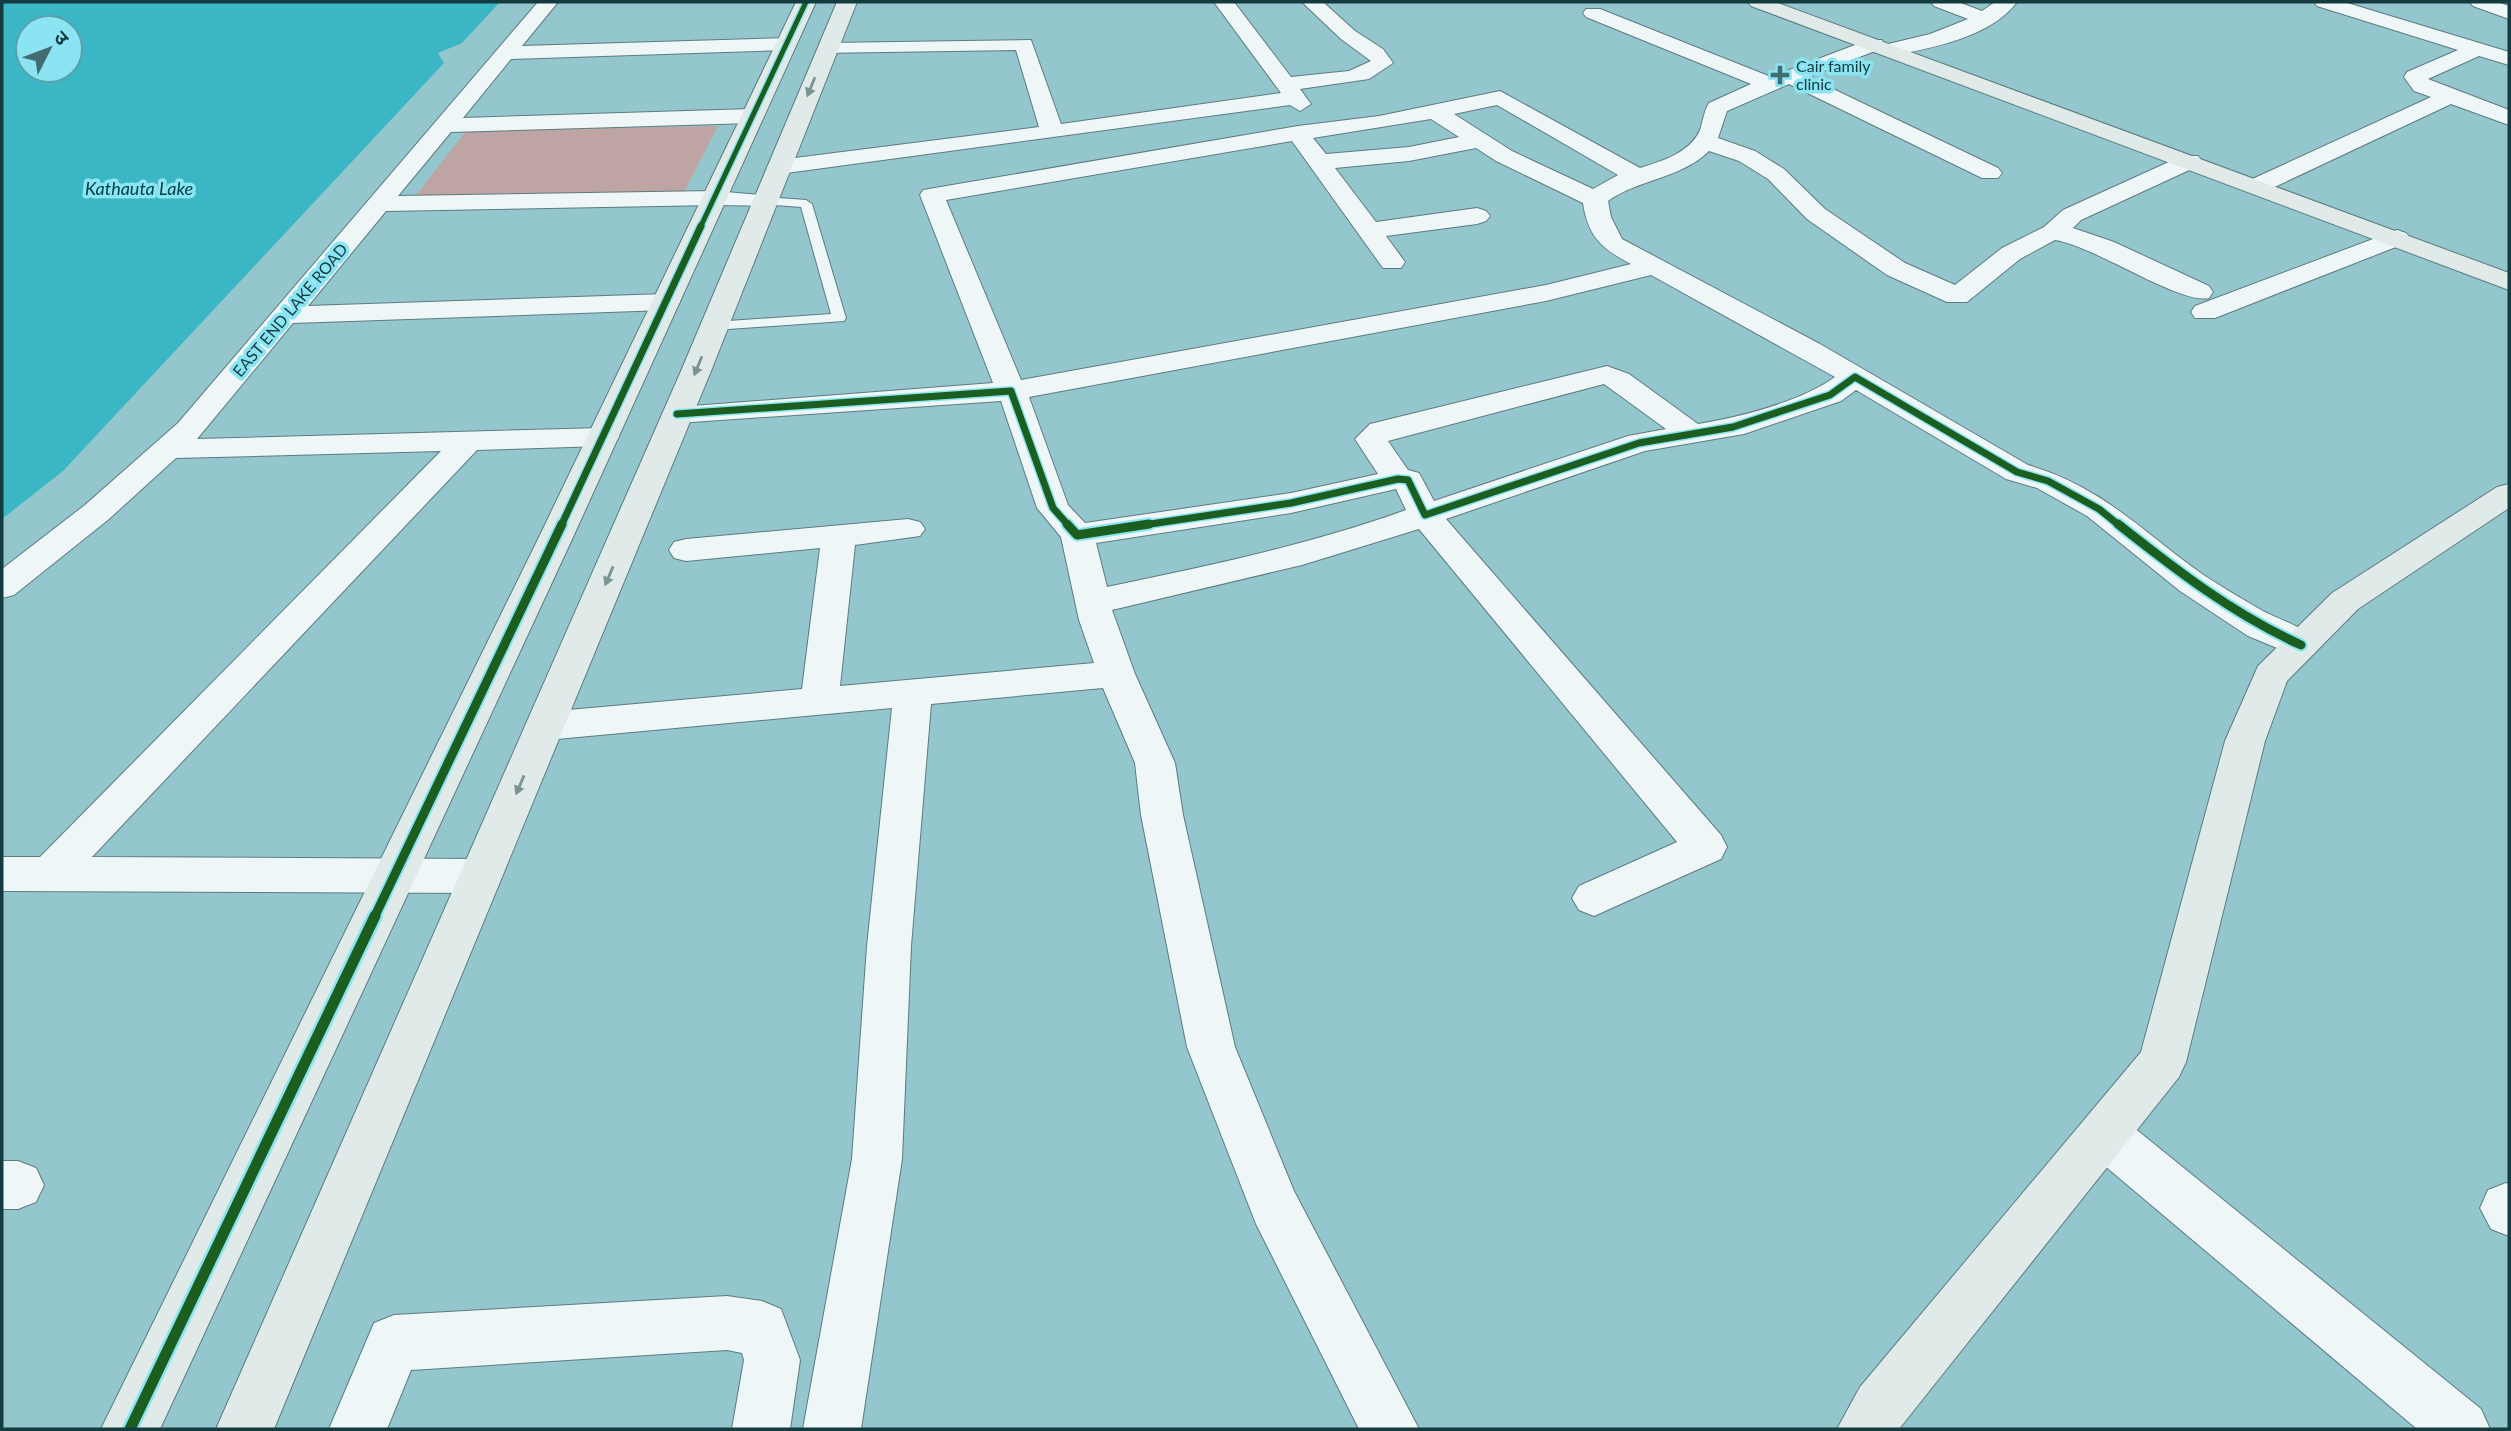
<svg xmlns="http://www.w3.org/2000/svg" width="2511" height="1431" font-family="Lato,'Noto Sans Devanagari',sans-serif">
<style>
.green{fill:#bea4a2}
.water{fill:#3bb6c4;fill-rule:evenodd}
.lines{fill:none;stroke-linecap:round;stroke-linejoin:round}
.lane-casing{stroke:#5c7c80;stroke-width:2}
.street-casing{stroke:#5c7c80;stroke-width:2}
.secondary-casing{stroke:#5c7c80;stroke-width:2}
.lane{fill:#eff6f8;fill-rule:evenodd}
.street{fill:#eff6f8;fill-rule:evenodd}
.secondary{fill:#e0ebe9;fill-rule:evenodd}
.cycleway-far3-casing{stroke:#8be4f1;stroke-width:8}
.cycleway-far2-casing{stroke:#8be4f1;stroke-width:10}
.cycleway-far1-casing{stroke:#8be4f1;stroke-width:13}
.cycleway-casing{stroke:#8be4f1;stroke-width:16}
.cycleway-far3{stroke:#1b5e20;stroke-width:5}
.cycleway-far2{stroke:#1b5e20;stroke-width:7}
.cycleway-far1{stroke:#1b5e20;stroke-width:9}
.cycleway{stroke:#1b5e20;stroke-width:11}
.oneway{fill:#7a9394}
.poi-dot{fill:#416c71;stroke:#8be4f1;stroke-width:2.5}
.labels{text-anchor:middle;stroke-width:7;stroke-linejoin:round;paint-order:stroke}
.far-poi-label{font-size:16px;fill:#143b40;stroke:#8be4f1;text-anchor:start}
.far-street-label{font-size:16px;fill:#143b40;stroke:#8be4f1}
.far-water-label{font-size:18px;font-style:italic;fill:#014148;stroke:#8be4f1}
</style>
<rect width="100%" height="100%" fill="#94c6cd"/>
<path class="green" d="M718,126l-34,66 -271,7 53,-68z"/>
<path class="water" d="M6,2h494l-38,41 -24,10 6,10 -381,408 -61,48v-515zM28,28h42v42h-42z"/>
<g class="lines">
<defs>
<path id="lane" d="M765,197l41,3 6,4 34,114 -2,3 -130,9 -7,-4 7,-4 117,-8 -30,-107 -40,-3v-6z"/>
<g id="street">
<path d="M538,2h20l-36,44 264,-8 10,6 -10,6 -275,9 -48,59 289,-9 11,7 -11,7 -301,9 -53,64 316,-5 60,5 3,5 -3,5 -60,-1 -328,6 -78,95 358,-12 10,2 4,6 -4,6 -10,2 -373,13 -96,116 406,-11 11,2 5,7 -5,7 -11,2 -126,4 -385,407 389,2 15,5 6,12 -6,12 -15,5 -479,-2v-34h38l401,-406 -265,7 -67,61 -95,76 -12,3v-29l83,-64 93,-82z"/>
<path d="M1214,2h20l57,75 58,-6 22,-10 -30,-22 -39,-37h21l32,29 28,18 10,14 -24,16 -69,10 11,15 -11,7 -10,-6 -511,69 -8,-2 -4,-5 4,-5 8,-2 260,-33 -23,-77 -196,3 -3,-4 10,-6 204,-3 30,84 220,-31z"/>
<path d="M1931,2h27l24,9 13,-9h22c-27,36 -86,46 -127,54l-7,-2 -3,-5 -72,28 190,91 4,5 -4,5h-16l-193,-94 -62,27 -9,27 37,13 29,18 41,40 80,54 50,22 47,-37 42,-21 19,-17 119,-54h16l4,5 -4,5 -117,54 -8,8 41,14 95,44 4,6 -4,6c-29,7 -114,-52 -154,-58l-35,19 -53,43h-20l-60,-27 -80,-56 -39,-40 -29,-18 -30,-10c-27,27 -70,28 -101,50l3,16 11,22 198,105 208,121c76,22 115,68 177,111 17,11 34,21 51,31 18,12 52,19 63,38l-5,9 -13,4 -53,-22 -68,-45 -93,-75 -50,-28 -31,-9 -150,-89 -15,11 -97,33 -99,17 -199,68 275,316 6,12 -6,12 -127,57 -15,-6 -7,-12 7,-12 98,-44 -258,-313 -117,36 -190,45 23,64 40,89 8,52 52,232 59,144 125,238h-60l-103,-205 -69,-177 -46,-232 -6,-52 -32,-75 -172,16 -20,242 -9,213 -41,270h-58l49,-270 15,-213 25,-238 -346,32 -14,-4 -5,-10 5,-10 14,-4 256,-23 18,-141 -134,13 -12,-3 -5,-8 5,-8 12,-3 222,-20 12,3 5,7 -5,7 -65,9 -15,141 254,-23 -15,-43 -18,-83 -24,-29 -36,-107 -324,22 -11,-3 -4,-6 4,-6 327,-25 -73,-188 3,-5 375,-64 81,-10 121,-25 140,77c22,-7 50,-15 60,-38 3,-9 4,-19 9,-27l42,-19 -165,-67 -3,-4 3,-4h14l171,68 97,-37h14l2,5 46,-11 38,-15 -34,-13zM1497,105l121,70 -25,14 -81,-38 -58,-37zM1431,119l28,18 -50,10 -83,7 -13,-16zM1292,141l91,127h18l4,-6 -19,-26 91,-12 9,-3 4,-5 -4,-5 -9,-3 -101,14 -41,-54 74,-7 67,-13 20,13 87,42c5,34 19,46 48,61l-85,21 -525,95 -75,-180zM1651,275l184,102c-35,25 -95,40 -137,47l-69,-50 -22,-8 -237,58 -15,15 23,35 -87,19 -206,30 -17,-18 -39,-108 517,-96zM1604,384l62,45 -38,7 -194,65 -15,-28 -11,-3 -20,-29zM1396,489l10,21c-97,35 -198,56 -299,77l-11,-44 195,-30z"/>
<path d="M2314,2h30l165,50v13l-30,-9 -51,23 81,31v15l-58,-21 -185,87h-18l-3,-5 3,-5 183,-84 -17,-6 -10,-14 3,-5 51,-22 -141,-44z"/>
<path d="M2470,2h27l12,4v13l-36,-13z"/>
<path d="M2397,230l9,3 4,5 -4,5 -191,75h-20l-4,-6 4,-6z"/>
<path d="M2104,1111l18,7 359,291 9,20h-73l-331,-279 -7,-16 7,-16z"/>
<path d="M2,1161h16l18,7 8,17 -8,17 -18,7h-16z"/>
<path d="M2506,1183l3,1v52l-18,-7 -11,-21 8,-18z"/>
<path d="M727,1296l35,5 19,8 19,51 -10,69h-58l12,-69 -2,-7 -15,-3 -316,20 -24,59h-58l45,-106 20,-8z"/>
</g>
<g id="secondary">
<path d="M796,2h20l-242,533 -414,894h-59l439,-894z"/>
<path d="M837,2h20l-146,369 -437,1058h-58l465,-1058z"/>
<path d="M1748,2h27l734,271v17l-758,-284z"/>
<path d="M2509,484v24l-151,101 -71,72 -22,60 -79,321 -7,15 -280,352h-62l23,-42 281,-335 84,-311 33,-75 74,-73 165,-106z"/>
</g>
</defs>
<use href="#lane" class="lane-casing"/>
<use href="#street" class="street-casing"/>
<use href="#secondary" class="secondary-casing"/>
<use href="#lane" class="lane"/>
<use href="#street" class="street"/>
<use href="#secondary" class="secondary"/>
<defs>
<path id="cycleway-far3" d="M700,228l106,-226"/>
<g id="cycleway-far2">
<path d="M677,414l334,-23 42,117 16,18"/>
<path d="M561,526l140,-300"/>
<path d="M1137,526l154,-23 107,-24 10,1 17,35 214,-72 94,-16 97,-32 25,-18 162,95 31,9 51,28 21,17"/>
</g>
<g id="cycleway-far1">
<path d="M1067,524l10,11 72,-11"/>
<path d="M2118,524c58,46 115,90 183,121"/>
<path d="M374,918l188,-394"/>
</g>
<path id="cycleway" d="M130,1429l245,-513"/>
</defs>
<use href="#cycleway-far3" class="cycleway-far3-casing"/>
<use href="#cycleway-far2" class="cycleway-far2-casing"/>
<use href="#cycleway-far1" class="cycleway-far1-casing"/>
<use href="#cycleway" class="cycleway-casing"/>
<use href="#cycleway-far3" class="cycleway-far3"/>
<use href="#cycleway-far2" class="cycleway-far2"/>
<use href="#cycleway-far1" class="cycleway-far1"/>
<use href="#cycleway" class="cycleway"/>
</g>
<defs><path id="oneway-solid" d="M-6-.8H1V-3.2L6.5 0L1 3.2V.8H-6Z" transform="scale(1.75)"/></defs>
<g class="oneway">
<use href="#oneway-solid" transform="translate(811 87) rotate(112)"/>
<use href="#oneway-solid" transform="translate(698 366) rotate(112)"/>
<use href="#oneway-solid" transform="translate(609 576) rotate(113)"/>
<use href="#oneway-solid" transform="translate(520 785) rotate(113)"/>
</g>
<path class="poi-dot" d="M1776.5 64.5h7v7h7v7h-7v7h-7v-7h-7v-7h7z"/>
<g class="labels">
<g class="far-poi-label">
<text x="1796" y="72">Cair family<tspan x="1796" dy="18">clinic</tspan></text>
</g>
<g class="far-street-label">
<text transform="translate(290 310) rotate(-50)" y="6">EAST END LAKE ROAD</text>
</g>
<g class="far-water-label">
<text x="139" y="195">Kathauta Lake</text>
</g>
</g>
<rect width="2511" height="1431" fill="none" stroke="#143b40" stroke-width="7"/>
<g transform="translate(49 49) rotate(48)"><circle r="33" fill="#8be4f1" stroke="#5ba0aa" stroke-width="2"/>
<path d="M0-5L12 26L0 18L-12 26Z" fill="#416c71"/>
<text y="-10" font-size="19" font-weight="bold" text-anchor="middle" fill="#143b40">उ</text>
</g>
</svg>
